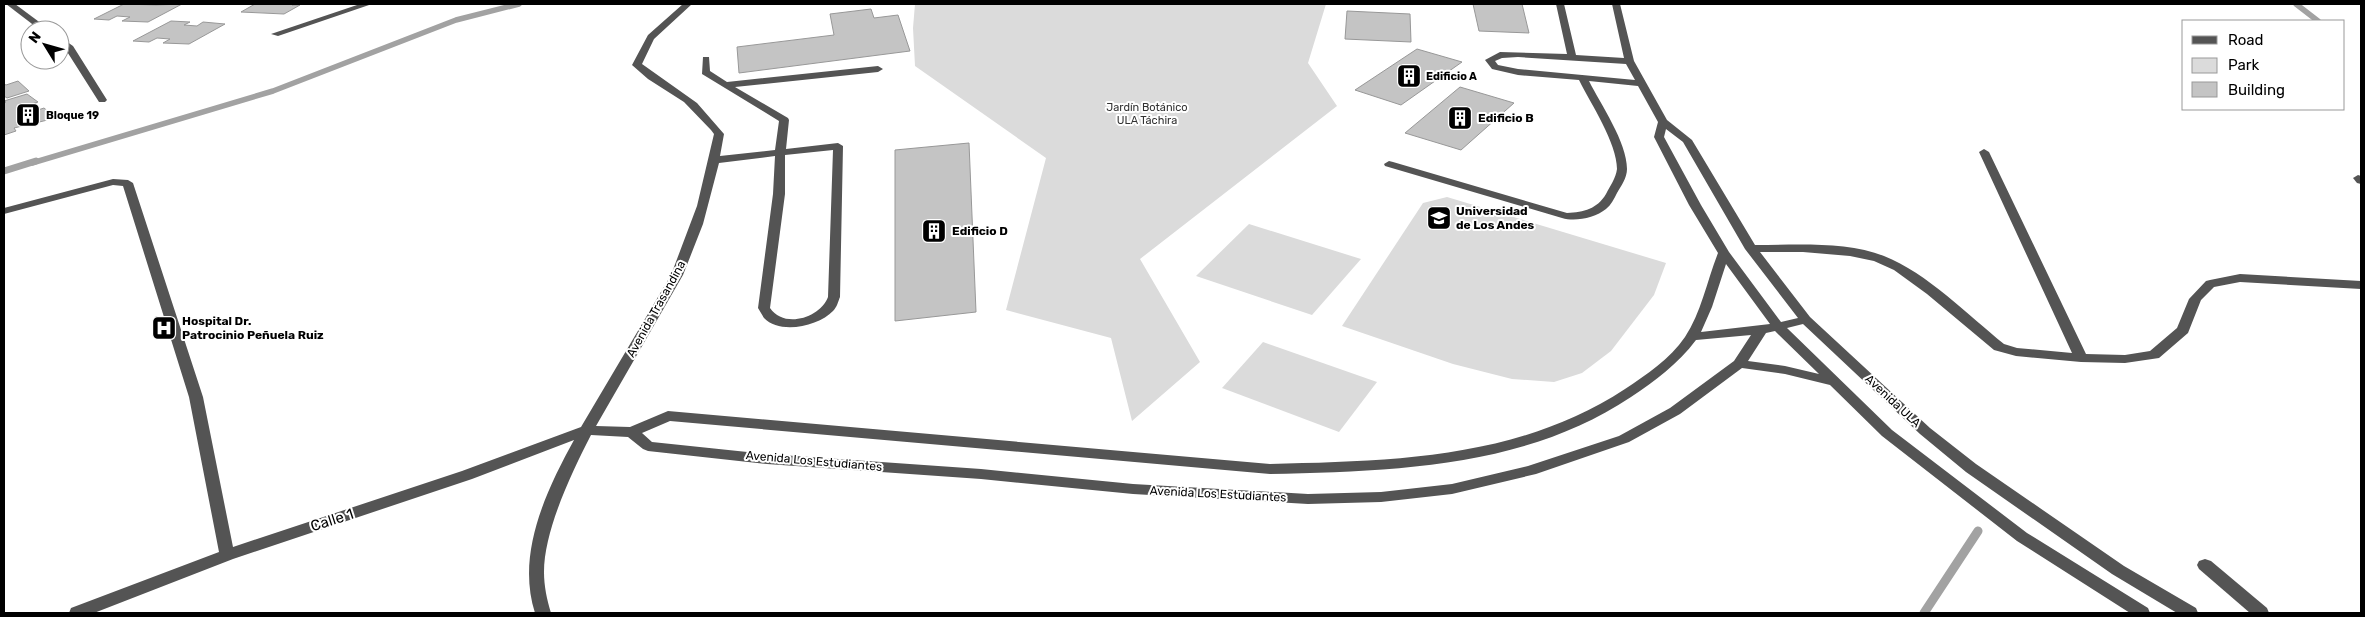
<svg xmlns="http://www.w3.org/2000/svg" width="2365" height="617" font-family="Rubik,sans-serif">
<style>
.green{fill:#dbdbdb}
.lines{fill:none;stroke-linecap:round;stroke-linejoin:round}
.stream-far2{stroke:#a2a2a2;stroke-width:5.5}
.stream-far1{stroke:#a2a2a2;stroke-width:7}
.stream{stroke:#a2a2a2;stroke-width:9}
.building{fill:#c4c4c4;stroke:#989898}
.minor{fill:#545454;fill-rule:evenodd}
.labels{text-anchor:middle;stroke-width:4;stroke-linejoin:round;paint-order:stroke}
.far-poi-label{font-size:11px;font-weight:bold;fill:#000;stroke:#fff;text-anchor:start}
.far-park-label{font-size:11px;fill:#323232;stroke:#fff}
.poi-label{font-size:12px;font-weight:bold;fill:#000;stroke:#fff;text-anchor:start}
.street-label{font-size:12px;fill:#000;stroke:#fff}
.near-street-label{font-size:15px;fill:#000;stroke:#fff}
</style>
<rect width="100%" height="100%" fill="#fff"/>
<g class="green">
<path d="M915,4h411l-18,59 29,43 -197,153 60,103 -68,59 -21,-83 -105,-28 40,-152 -131,-92 -2,-38z"/>
<path d="M1447,197l219,66 -12,32 -43,56 -29,22 -28,9 -42,-3 -59,-15 -111,-38 81,-123z"/>
<path d="M1249,224l112,35 -49,56 -116,-39z"/>
<path d="M1263,342l114,40 -38,50 -117,-44z"/>
</g>
<g class="lines">
<g class="stream-far2">
<path d="M2296,4l22,17"/>
<path d="M32,163l241,-72 183,-71 63,-16"/>
</g>
<path class="stream-far1" d="M4,171l32,-10"/>
<path class="stream" d="M1924,613l54,-82"/>
</g>
<g class="building">
<path d="M124,4l32,1 26,-1 -34,18 -26,-1 8,-4 -13,-1 -8,4 -15,-1z"/>
<path d="M255,4h39l-2,1h8l-16,9 -43,-2z"/>
<path d="M1473,4h49l7,29 -50,-2z"/>
<path d="M871,9l3,9 24,-3 12,36 -171,22 -2,-26 97,-12 -4,-21z"/>
<path d="M1347,11l63,3 1,28 -66,-3z"/>
<path d="M171,21l19,1 -6,3 13,1 6,-4 22,2 -36,20 -26,-1 7,-4 -13,-1 -8,4 -16,-1z"/>
<path d="M1417,49l45,13 -61,43 -46,-15z"/>
<path d="M18,81l11,10 -22,7 -3,-2v-12l2,1z"/>
<path d="M1460,87l54,16 -53,47 -56,-17z"/>
<path d="M27,94l11,8 -13,4 7,6 12,-4 12,10 -42,10 2,3 -12,4v-32l2,-1 -2,-1z"/>
<path d="M969,143l7,169 -81,9v-171z"/>
</g>
<g class="lines">
<g class="minor">
<path d="M6,4h9l35,26h-10z"/>
<path d="M360,4h12l-94,32 -7,-2z"/>
<path d="M683,4h9l-38,35 -12,25 55,39 27,31 -4,22 55,-6 4,-29 -77,-47 1,-17h6l1,14 17,11 151,-16 5,3 -5,3 -143,15 53,31 1,2 -3,29 52,-6 5,3 -3,151c-2,5 -3,10 -7,14 -14,15 -53,24 -69,7 -2,-3 -4,-7 -6,-10l15,-114 2,-38 -56,7 -16,61 -20,51 -87,151 34,1 38,-16 602,53c124,-3 248,-5 355,-75 21,-14 45,-30 60,-52 16,-24 22,-56 33,-84l-29,-48 -35,-68 4,-15 -20,-36 -49,-5c12,24 38,61 38,88 0,9 -6,17 -10,24 -3,6 -6,12 -11,16 -11,9 -31,13 -44,9l-177,-52 -1,-2 5,-3 4,1 174,51c17,-1 30,-4 39,-19 4,-8 10,-16 11,-25 0,-26 -26,-65 -38,-89l-61,-5 -26,-6 -7,-9 15,-8 67,2 -11,-50h8l12,51 48,3 -12,-54h8l14,57 33,59 25,20 63,105c40,0 91,-4 129,11 43,17 84,59 120,88l13,4 55,5 -93,-201 5,-3 5,3 97,202 39,1 25,-4 27,-23 12,-29 17,-18 4,-1 30,-6 121,7v8l-121,-7 -26,5 -13,13 -13,33 -29,25 -34,5 -44,-1 -65,-6 -22,-6 -67,-56 -33,-24 -20,-9 -24,-5 -47,-4h-43l50,65 120,111 46,36 148,102 72,42 2,5h-21l-65,-39 -146,-102 -46,-38 -117,-110 -16,4 105,102 135,103 121,75 2,5h-20l-113,-72 -135,-105 -52,-51 -45,-11 -43,-6 -62,46 -51,28 -93,32 -84,20 -71,8 -73,2 -175,-10 -152,-15 -214,-15 -119,-13 -5,-2 -15,-12 -37,-2c-19,37 -47,95 -47,137 0,14 3,28 7,41h-16c-19,-59 11,-122 39,-173l-102,39 -239,80 -139,54h-25l2,-5 148,-56 -30,-155 -66,-211 -10,-1 -109,29v-6l109,-29 15,1 5,3 70,214 30,150 229,-76 119,-44 90,-152 26,-69 17,-72 -3,-4 -27,-28 -36,-23 -16,-14 16,-30zM1518,57l108,7 9,16 -117,-11 -20,-4 -3,-4 7,-3zM1666,129l17,13 62,107 53,69 -17,4 -52,-70 -28,-47 -37,-68zM833,150l-5,147c-8,21 -44,32 -58,11l15,-114v-39zM1726,264l44,60 -69,8 11,-25zM1775,331l44,43 -34,-8 -37,-5 18,-28zM1751,335l-17,26 -64,47 -51,28 -91,30 -76,18 -71,8 -73,2 -175,-10 -152,-15 -214,-15 -115,-12 -10,-9 28,-12 600,53c123,-3 255,-6 361,-77 24,-16 47,-33 65,-57z"/>
<path d="M60,37l13,9 34,54 -2,2h-6l-33,-52 -6,-6z"/>
<path d="M2358,175l3,1v8l-4,-1 -4,-5z"/>
<path d="M2205,559l6,2 56,47 2,5h-19l-51,-44 -2,-4 2,-4z"/>
</g>
</g>
<defs>
<symbol id="building-square" viewBox="-11 -11 22 22"><rect x="-9" y="-9" width="18" height="18" rx="4" fill="#000" stroke="#fff"/><path d="M-4-6H4V6H1V3H-1V6H-4ZM-2.5-4.3h1.7v1.8h-1.7ZM.8-4.3h1.7v1.8H.8ZM-2.5-1h1.7V.8h-1.7ZM.8-1h1.7V.8H.8Z" fill="#fff"/></symbol>
<symbol id="university-square" viewBox="-11 -11 22 22"><rect x="-9" y="-9" width="18" height="18" rx="4" fill="#000" stroke="#fff"/><path d="M0-5L7-2L0 1L-7-2ZM-4 1L0 2.5L4 1V4Q0 6-4 4Z" fill="#fff"/></symbol>
<symbol id="hospital-square" viewBox="-11 -11 22 22"><rect x="-9" y="-9" width="18" height="18" rx="4" fill="#000" stroke="#fff"/><path d="M-5-5h3v3.5h4V-5h3V5h-3V1.5h-4V5h-3Z" fill="#fff"/></symbol>
</defs>
<g fill-rule="evenodd">
<use href="#building-square" x="1395" y="62" width="28" height="28"/>
<use href="#building-square" x="14" y="101" width="28" height="28"/>
<use href="#building-square" x="1446" y="104" width="28" height="28"/>
<use href="#university-square" x="1425" y="204" width="28" height="28"/>
<use href="#building-square" x="920" y="217" width="28" height="28"/>
<use href="#hospital-square" x="150" y="314" width="28" height="28"/>
</g>
<g class="labels">
<g class="far-poi-label">
<text x="1426" y="80">Edificio A</text>
<text x="46" y="119">Bloque 19</text>
</g>
<g class="far-park-label">
<text x="1147" y="111">Jardín Botánico<tspan x="1147" dy="13">ULA Táchira</tspan></text>
</g>
<g class="poi-label">
<text x="1478" y="122">Edificio B</text>
<text x="1456" y="215">Universidad<tspan x="1456" dy="14">de Los Andes</tspan></text>
<text x="952" y="235">Edificio D</text>
<text x="182" y="325">Hospital Dr.<tspan x="182" dy="14">Patrocinio Peñuela Ruiz</tspan></text>
</g>
<g class="street-label">
<text transform="translate(656 309) rotate(-61)" y="4">Avenida Trasandina</text>
<text transform="translate(1893 401) rotate(43)" y="4">Avenida ULA</text>
<text transform="translate(814 461) rotate(5)" y="4">Avenida Los Estudiantes</text>
<text transform="translate(1218 494) rotate(3)" y="4">Avenida Los Estudiantes</text>
</g>
<g class="near-street-label">
<text transform="translate(332 520) rotate(-18)" y="5">Calle 1</text>
</g>
</g>
<rect width="2365" height="617" fill="none" stroke="#000000" stroke-width="10"/>
<rect x="2182" y="20" width="162" height="90" fill="#ffffff" stroke="#999999"/>
<rect x="2192" y="36" width="25" height="8" fill="#545454" stroke="#999999"/>
<text x="2228" y="45" font-size="15" fill="#000000">Road</text>
<rect x="2192" y="58" width="25" height="15" fill="#dbdbdb" stroke="#999999"/>
<text x="2228" y="70" font-size="15" fill="#000000">Park</text>
<rect x="2192" y="82" width="25" height="15" fill="#c4c4c4" stroke="#999999"/>
<text x="2228" y="95" font-size="15" fill="#000000">Building</text>
<g transform="translate(45 45) rotate(307)"><circle r="24" fill="#ffffff" stroke="#999999"/>
<path d="M0-4L9 19L0 12L-9 19Z" fill="#000000"/>
<text y="-8" font-size="14" font-weight="bold" text-anchor="middle" fill="#000000">N</text>
</g>
</svg>
